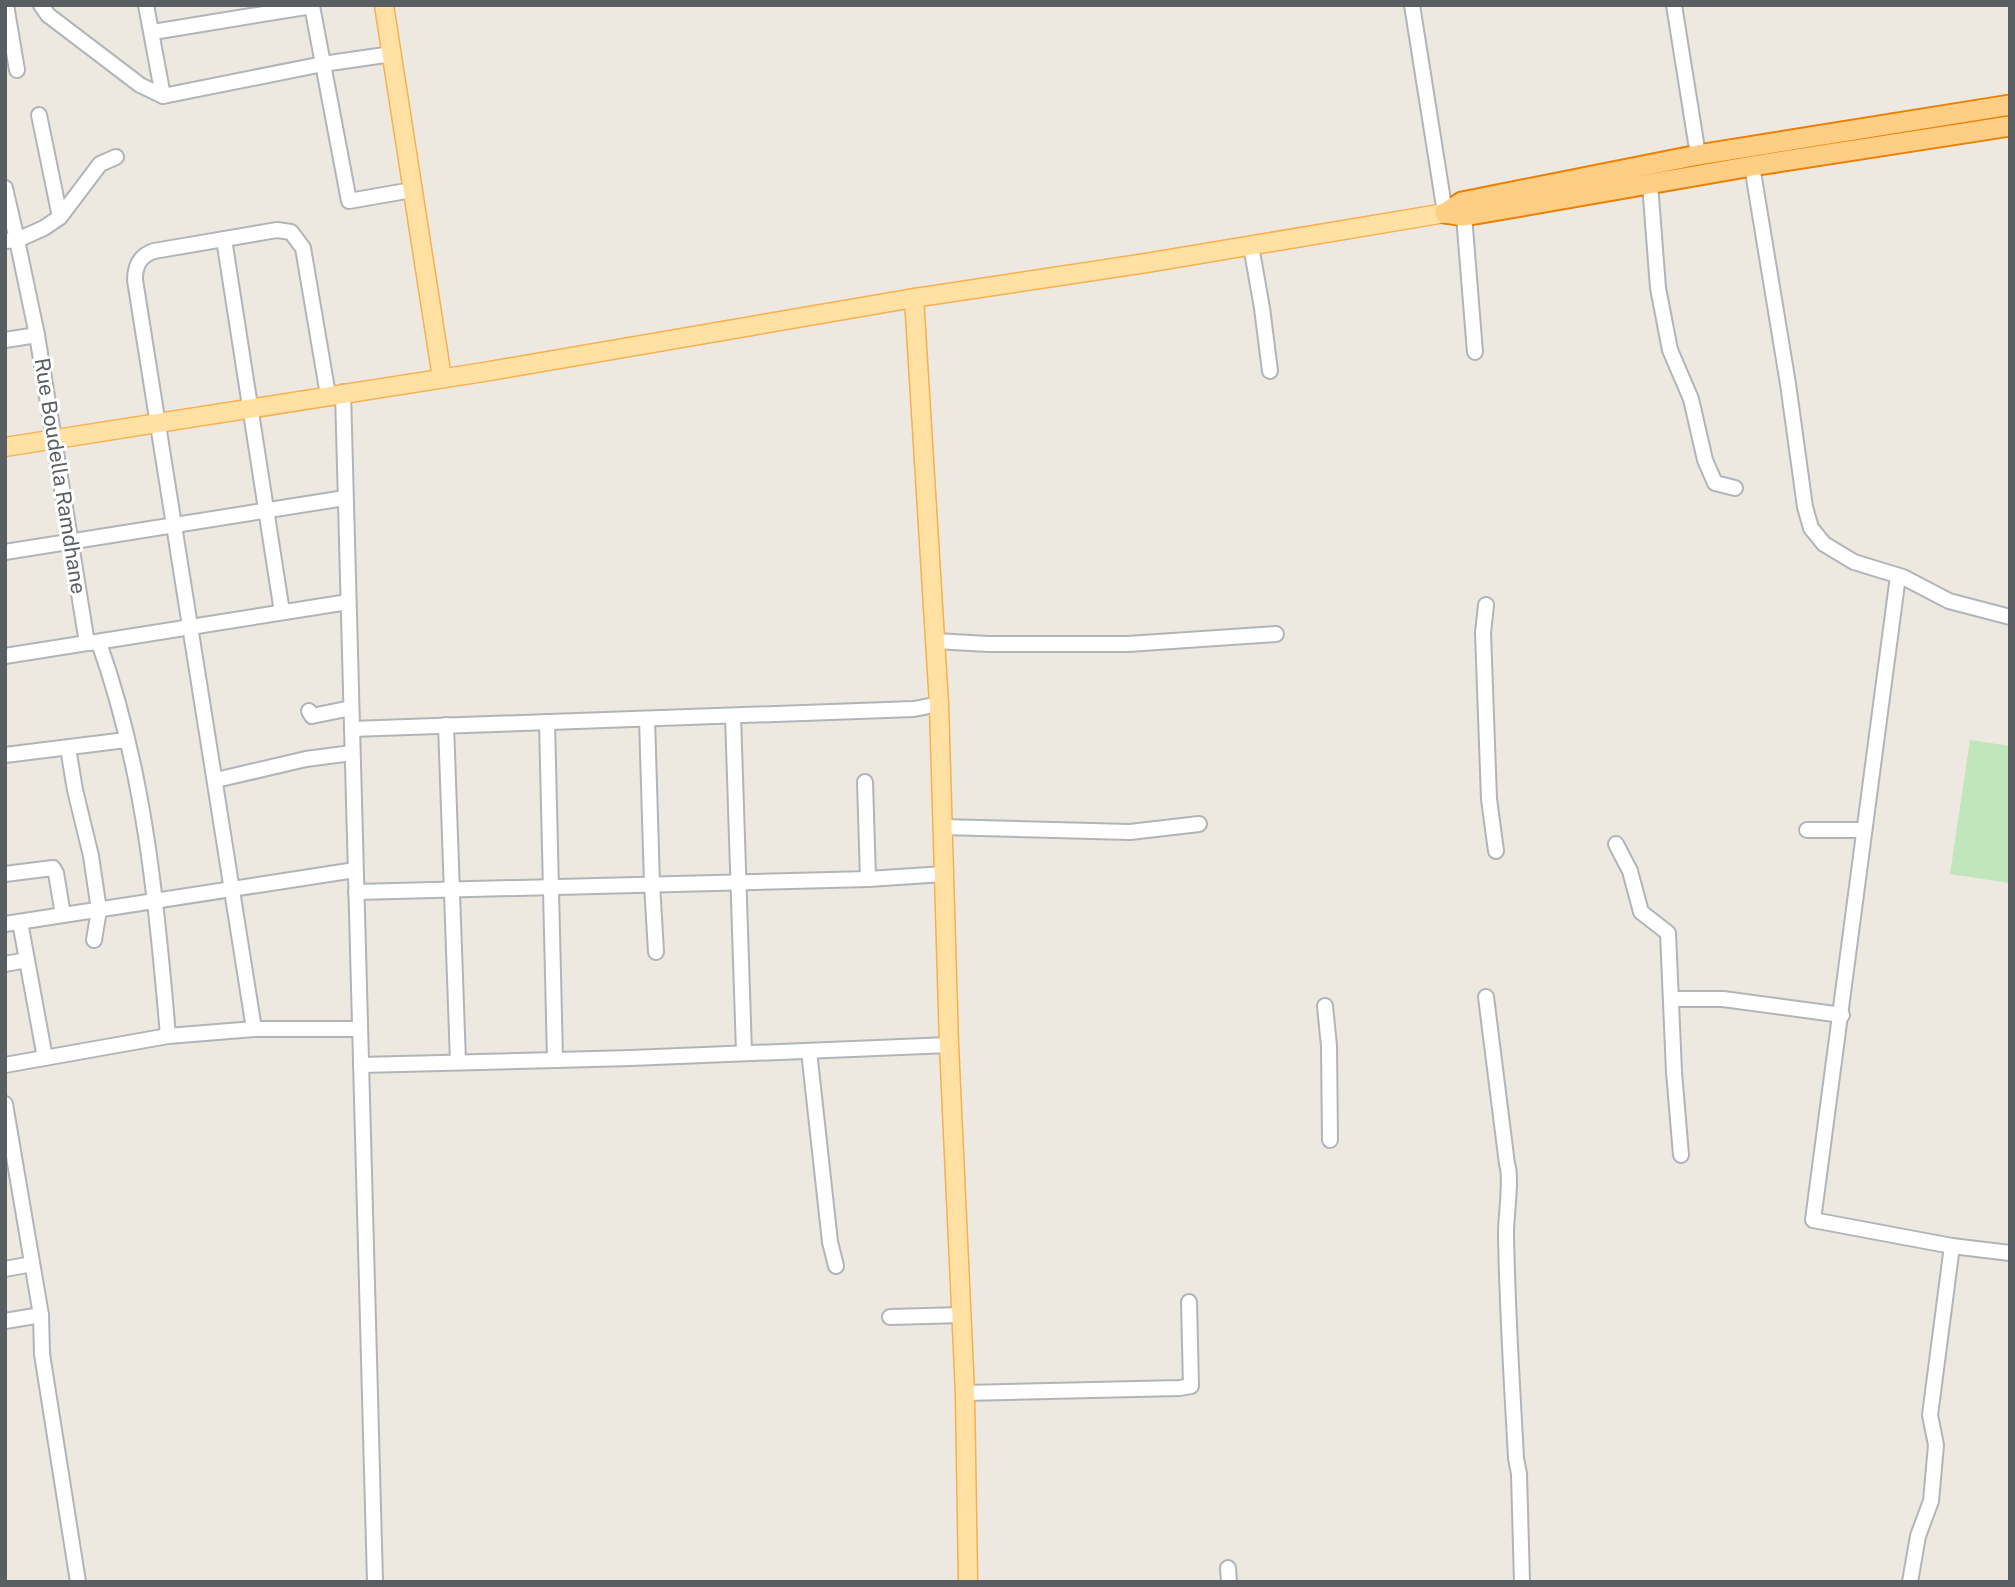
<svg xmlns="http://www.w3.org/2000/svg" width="2015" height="1587" font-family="'Public Sans',sans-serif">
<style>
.green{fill:#c1e6bb}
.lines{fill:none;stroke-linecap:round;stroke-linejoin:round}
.minor-casing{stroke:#b1b5b9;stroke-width:18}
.major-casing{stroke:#f8af4e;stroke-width:21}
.highway-casing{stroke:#ed7f00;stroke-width:23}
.minor{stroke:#fff;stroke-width:14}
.major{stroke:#ffe2a3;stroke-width:18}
.highway{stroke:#ffce85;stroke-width:19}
.labels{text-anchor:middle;stroke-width:6;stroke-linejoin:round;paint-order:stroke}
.street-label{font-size:21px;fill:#595e62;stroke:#fff}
</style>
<rect width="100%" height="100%" fill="#ede8e0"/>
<path class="green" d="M1970,740l40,6v137l-60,-9z"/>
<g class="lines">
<defs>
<g id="minor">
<path d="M6,5l11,65"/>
<path d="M41,5l7,10 92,70 23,11 160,-32 69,-10"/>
<path d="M146,5l17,91"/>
<path d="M1412,5l33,208"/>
<path d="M1674,5l24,150"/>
<path d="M153,32l159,-26 37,195 63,-11"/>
<path d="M39,115l21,102"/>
<path d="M1752,166l36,218 17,123 6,21 13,16 30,18 49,15 46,24 61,16"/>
<path d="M1650,184l8,104 12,62 21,49 14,61 10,23 20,5"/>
<path d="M5,188l12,52 27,-12 16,-11 40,-53 16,-7"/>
<path d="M1464,216l11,136"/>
<path d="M224,239l58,373"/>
<path d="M5,241l12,-1 20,95 50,308 -82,13"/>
<path d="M1251,246l11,62 8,63"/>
<path d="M5,340l32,-5"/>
<path d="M343,392l32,1190"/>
<path d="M5,552l340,-54"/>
<path d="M1898,576c-30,214 -55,429 -85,644l139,26 58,7"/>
<path d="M1486,605l-3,28 6,166 7,52"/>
<path d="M935,641l53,3h140l148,-10"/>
<path d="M90,643l258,-41"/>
<path d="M99,643c45,125 58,261 69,393"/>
<path d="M309,711l3,5 39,-8"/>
<path d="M733,716l11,336"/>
<path d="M647,719l5,165 4,68"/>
<path d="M547,722l8,337"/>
<path d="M446,725l12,337"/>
<path d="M352,729l562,-20 25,-5"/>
<path d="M68,748l7,42 16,66 8,54 -5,30"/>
<path d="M5,755l121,-15"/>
<path d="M216,780l90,-21 46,-6"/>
<path d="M865,782l3,97"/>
<path d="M942,827l188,5 69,-8"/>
<path d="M1807,830h56"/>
<path d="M1616,844l14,27 11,41 27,21 6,139 7,83"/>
<path d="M5,874l48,-6 3,5 7,42"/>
<path d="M356,892l512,-13 76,-5"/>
<path d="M20,922l25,136"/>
<path d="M5,924l350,-54"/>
<path d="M5,964l22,-4"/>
<path d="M1486,997l21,167c5,14 -1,51 -1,69 1,75 6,150 10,225l3,16 3,108"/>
<path d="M1671,999h52l119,16"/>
<path d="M1325,1006l4,40 1,94"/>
<path d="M254,1029l-119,-749c0,-14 4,-24 19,-29l123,-21 14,2 12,16 25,147"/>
<path d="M809,1051l21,191 6,24"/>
<path d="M5,1065l163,-29 86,-7h106"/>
<path d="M361,1065l270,-7 318,-13"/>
<path d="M5,1104l36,211 -36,6"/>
<path d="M5,1269l27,-5"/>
<path d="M41,1315l1,39 36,228"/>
<path d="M890,1317l72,-2"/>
<path d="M965,1393l215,-5 11,-2 -2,-84"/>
<path d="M1228,1568l1,14"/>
<path d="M1910,1582l8,-46 13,-35 5,-56 -6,-30 22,-169"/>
</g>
<g id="major">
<path d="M384,5l58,373"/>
<path d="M914,298l25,406 10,341 16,348 3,189"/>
<path d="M5,447l479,-75 430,-74 232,-35 299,-50"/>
</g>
<g id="highway">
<path d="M1445,213l17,-11 236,-47 312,-50"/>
<path d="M1445,213l19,3 288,-50 258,-40"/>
</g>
</defs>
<use href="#minor" class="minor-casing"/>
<use href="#major" class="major-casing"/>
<use href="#highway" class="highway-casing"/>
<use href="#minor" class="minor"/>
<use href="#major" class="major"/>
<use href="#highway" class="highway"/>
</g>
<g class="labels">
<g class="street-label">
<text transform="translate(60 476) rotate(81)" y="7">Rue Boudella Ramdhane</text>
</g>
</g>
<rect width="2015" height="1587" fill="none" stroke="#595e62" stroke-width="14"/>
</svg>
